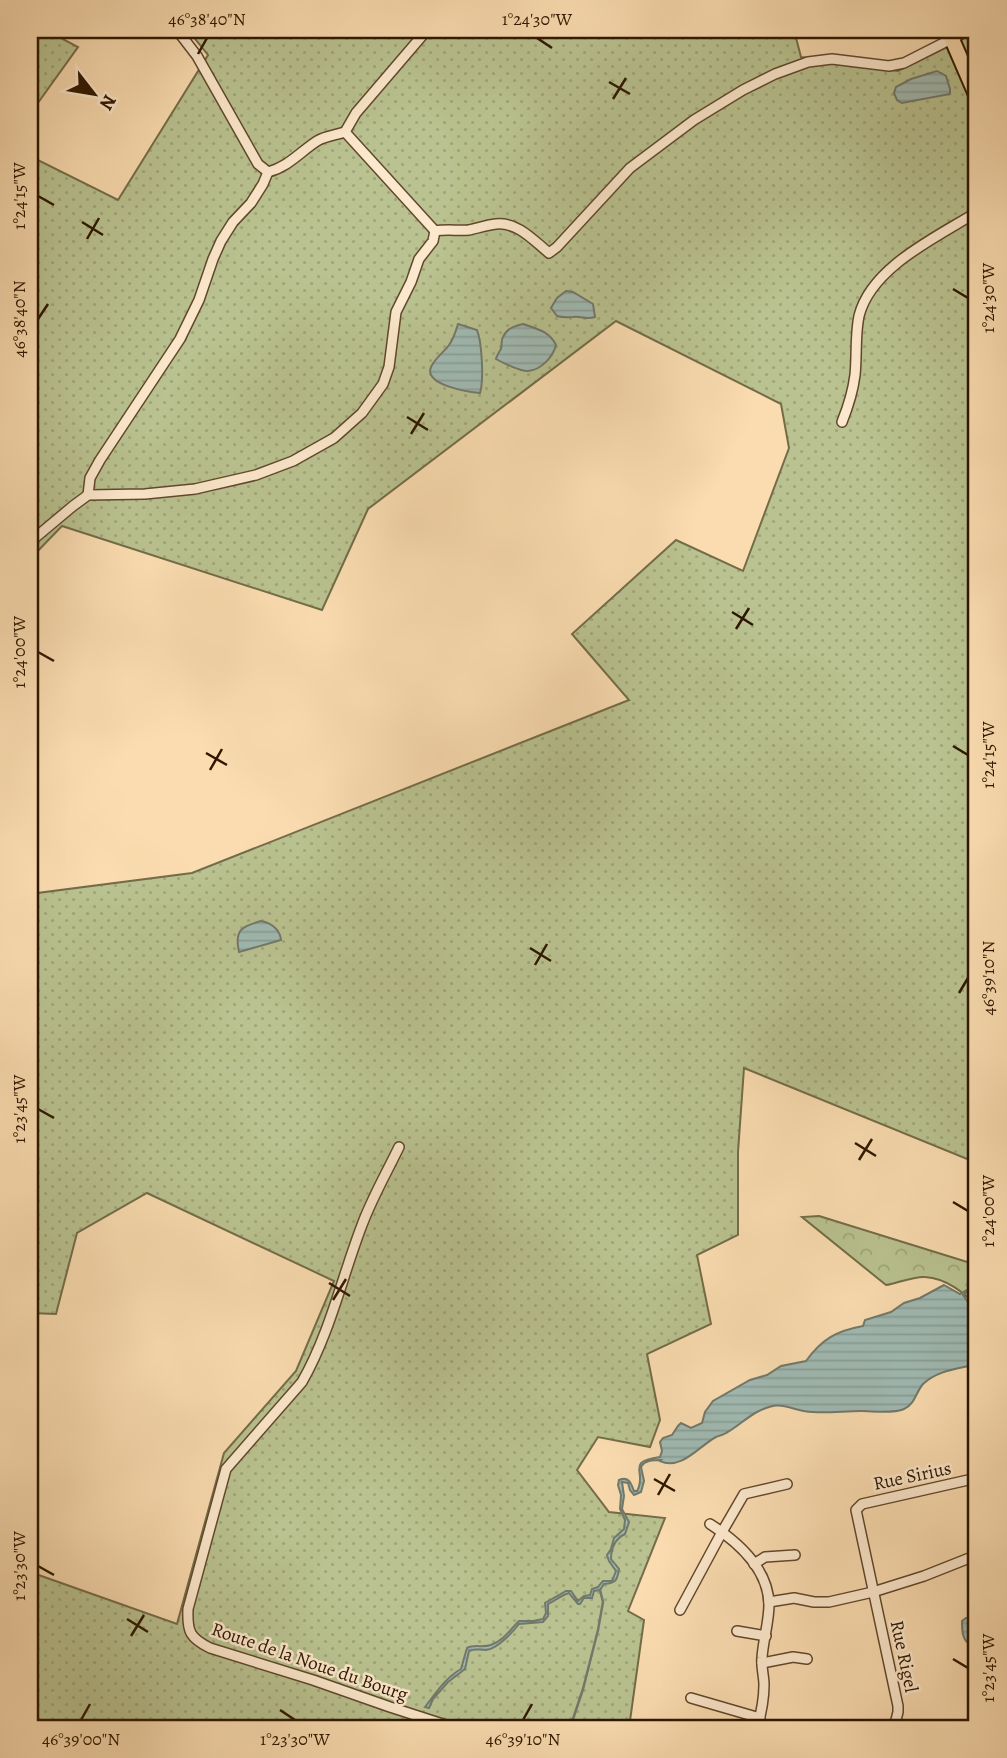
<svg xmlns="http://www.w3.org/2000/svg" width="1007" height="1758" font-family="Alegreya,serif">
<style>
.grass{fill:url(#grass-dots);stroke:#746c48;stroke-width:2}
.forest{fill:url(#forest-crowns);stroke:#746c48;stroke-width:2}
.water{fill:url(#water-rules);stroke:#72796b;stroke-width:2}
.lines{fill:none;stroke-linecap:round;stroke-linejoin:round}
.stream{stroke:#72796b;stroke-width:2.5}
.minor-casing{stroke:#61482c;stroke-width:12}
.primary-casing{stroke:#2e1700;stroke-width:18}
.minor{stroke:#fce8cc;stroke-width:9}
.primary{stroke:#fadcb0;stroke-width:14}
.ticks{fill:none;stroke:#2e1700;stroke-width:2.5}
.labels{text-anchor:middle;stroke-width:5;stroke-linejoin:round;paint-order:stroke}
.street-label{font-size:19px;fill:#2e1700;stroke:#fce8cc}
.neatline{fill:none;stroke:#2e1700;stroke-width:2.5}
.ticks-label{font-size:18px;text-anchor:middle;fill:#2e1700}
</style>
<defs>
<pattern id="grass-dots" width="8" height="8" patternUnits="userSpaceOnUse" patternTransform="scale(1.75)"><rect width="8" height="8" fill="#b9c290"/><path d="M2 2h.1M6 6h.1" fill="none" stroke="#9fa67a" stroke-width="1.8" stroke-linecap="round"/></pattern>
<pattern id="forest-crowns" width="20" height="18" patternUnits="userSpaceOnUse" patternTransform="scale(1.75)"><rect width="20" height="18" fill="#b9c290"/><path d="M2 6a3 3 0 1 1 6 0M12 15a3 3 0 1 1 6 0" fill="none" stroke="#9fa67a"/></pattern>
<pattern id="water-rules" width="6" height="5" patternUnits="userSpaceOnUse" patternTransform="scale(1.75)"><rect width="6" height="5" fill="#a0bab3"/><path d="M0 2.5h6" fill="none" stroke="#8a9f98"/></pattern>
</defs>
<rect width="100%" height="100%" fill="#fadcb0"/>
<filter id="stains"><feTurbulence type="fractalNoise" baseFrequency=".00286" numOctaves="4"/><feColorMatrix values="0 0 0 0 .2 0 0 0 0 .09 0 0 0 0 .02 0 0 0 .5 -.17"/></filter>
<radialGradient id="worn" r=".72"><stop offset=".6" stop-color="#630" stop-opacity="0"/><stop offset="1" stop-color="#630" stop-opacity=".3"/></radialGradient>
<g class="grass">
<path d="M30,30h16l32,17 -48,67z"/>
<path d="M188,30h606l7,27 97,14 62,-30 17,-11v1133l-233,-95 -6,84v83l-41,20 14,69 -64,30 13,66 -10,27 -52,-10 -21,33 32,42 56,6 -37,93 16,9 -15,108h-599v-156l147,52 47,-171 72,-82 38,-90 -187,-88 -70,40 -21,81 -26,-1v-419l162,-21 437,-173 -57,-66 104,-94 67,31 46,-123 -8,-44 -165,-83 -248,188 -46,101 -260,-84 -32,33v-403l88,44 90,-145z"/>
</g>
<path class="forest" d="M819,1216l158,49v44c-10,-16 -32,-31 -52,-32 -10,-1 -28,6 -39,8l-84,-68z"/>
<g class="water">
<path d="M937,71l9,5 4,13v5l-48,9 -5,-3 -3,-7 2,-6 15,-8z"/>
<path d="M566,291l7,1 20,12 2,13c-9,3 -13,-1 -22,0 -6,0 -9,1 -16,-1l-6,-8 6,-10z"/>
<path d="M458,324l19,6c5,13 7,50 3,63 -11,-1 -57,-8 -49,-26 4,-9 13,-15 18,-22 5,-7 7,-14 9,-21z"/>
<path d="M523,324c14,5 26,7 33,21 -3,12 -15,25 -28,26 -6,1 -25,-8 -32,-12 1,-4 3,-7 5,-10 1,-4 0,-9 2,-12 4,-9 12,-11 20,-13z"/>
<path d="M261,921c11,2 19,9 20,19l-42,12c-5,-22 3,-26 22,-31z"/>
<path d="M944,1285l16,9 7,-4 4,2 -1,2 -3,-2 -4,3 14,20v49c-19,5 -39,6 -54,20 -7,8 -8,20 -19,25 -11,5 -31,2 -43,2 -16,0 -32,2 -48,1 -25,-1 -29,-14 -56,0 -11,6 -20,15 -31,21 -3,2 -7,3 -10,4 -17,9 -35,34 -56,24l1,-1c-7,0 -16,0 -20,7l3,14 -3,11 -7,3 -4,-5 -2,-7 -6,-1 2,14 -2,13 7,13 -4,12c-10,5 -14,14 -14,25l8,10c-2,12 -3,14 -15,15l-4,6 -6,1 -2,7h-8l-4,6h-2l-9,-11c-5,1 -15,8 -21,11v12l-5,6 -24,2c-7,9 -22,25 -33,26 -8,0 -10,-2 -17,1l-4,18 -17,13 -15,17 -4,9 -4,-1c11,-14 20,-29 36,-38l6,-21c8,-4 15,0 24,-3 12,-4 19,-15 28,-24h14l10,-2 3,-6 -1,-10 21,-12h5l7,10 6,-5 6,-1 2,-6 6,-2 5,-6h9l4,-10 -7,-10 -2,-6 4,-6 3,-11 10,-9 1,-9 -5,-11 1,-14 -3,-10 1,-5c10,-4 12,3 15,11h3c11,-19 -13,-29 23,-34l2,-6 -2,-9 3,-4 9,-3 6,-9 3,-3 10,5 11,-5 3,-11 8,-11 37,-21 17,-5 14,-9 25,-5c16,-22 30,-30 57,-35l2,-6 26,-8 13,-9 16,-5z"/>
<path d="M966,1618h4l3,7 4,3v15l-6,2c-9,-4 -9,-15 -9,-24z"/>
</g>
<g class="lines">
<path class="stream" d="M570,1728l13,-39 15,-59 5,-28 -3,-12"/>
<defs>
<g id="minor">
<path d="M177,30l20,26 61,108 10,8c20,-5 32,-20 49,-31 8,-5 19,-6 28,-9l90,99c12,-2 23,0 34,-1 9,-2 18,-5 27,-6 22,-2 37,16 53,29l8,-6 73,-79 64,-48 49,-30 32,-16 33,-12 24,-3 57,7 15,-3 65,-33"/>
<path d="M345,132l11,-19 71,-83"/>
<path d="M842,422c6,-15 11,-31 13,-47 2,-18 0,-41 4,-59 12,-49 78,-79 118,-104"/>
<path d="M88,495l2,-17 10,-18 80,-121 19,-39 14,-41 8,-18 12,-19 18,-19 12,-19 5,-12"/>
<path d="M30,542l43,-36 15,-11 57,-1 50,-5 61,-14 37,-14 41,-23 28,-25 21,-29 6,-17 7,-55 15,-30 8,-23 14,-18 2,-10"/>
<path d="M399,1147c-12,25 -27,51 -37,78 -20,52 -32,108 -60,157l-76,87 -38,140c-1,23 2,29 22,39l103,32 77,27 65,21"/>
<path d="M710,1524c28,18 58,44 59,80 0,19 -6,36 -7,54 -1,9 2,18 2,27 0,15 -3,29 -7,43"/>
<path d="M754,1564l11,-7 30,-2"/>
<path d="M769,1602l25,-4 20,4h15l44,-10 51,-16 53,-21"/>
<path d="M680,1610l42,-78 22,-38 43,-10"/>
<path d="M737,1631l29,5"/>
<path d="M762,1663l31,-6 14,2"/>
<path d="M691,1698l69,20"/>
<path d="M894,1728l4,-16v-6l-42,-196 6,-6 115,-26"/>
</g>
<path id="primary" d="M948,30l29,67"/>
</defs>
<use href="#minor" class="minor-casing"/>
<use href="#primary" class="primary-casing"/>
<use href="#minor" class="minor"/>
<use href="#primary" class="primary"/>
</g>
<path class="ticks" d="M537,38l15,10M198,54l9,-16M609,82l21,12M613,99l13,-21M38,196l16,9M82,222l21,13M87,239l12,-21M953,289l15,9M38,319l10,-15M407,417l21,13M411,434l13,-21M732,612l21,13M736,629l13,-21M38,652l16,9M953,746l15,9M206,753l21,12M210,770l12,-21M530,948l21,13M535,965l12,-21M959,993l9,-15M38,1109l16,9M855,1143l21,13M859,1160l13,-21M953,1202l15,9M329,1283l21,13M333,1300l13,-21M654,1479l21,12M658,1495l12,-21M38,1566l16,9M127,1619l21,13M131,1636l13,-21M953,1659l15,9M280,1710l15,10M81,1720l9,-16M523,1720l9,-16"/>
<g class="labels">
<g class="street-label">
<text transform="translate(912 1475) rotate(-12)" y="7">Rue Sirius</text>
<text transform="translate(905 1656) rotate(78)" y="7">Rue Rigel</text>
<text transform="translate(310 1661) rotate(19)" y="7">Route de la Noue du Bourg</text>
</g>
</g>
<rect width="1007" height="1758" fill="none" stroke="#fadcb0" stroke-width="77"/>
<g transform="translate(94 94) rotate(121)" stroke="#fce8cc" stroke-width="5" paint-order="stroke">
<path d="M0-5L12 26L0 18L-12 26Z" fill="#2e1700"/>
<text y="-10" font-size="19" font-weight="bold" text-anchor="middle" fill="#2e1700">N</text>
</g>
<rect x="38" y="38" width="930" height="1682" class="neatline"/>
<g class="ticks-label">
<text x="207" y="25">46°38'40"N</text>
<text x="537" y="25">1°24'30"W</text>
<text transform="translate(19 196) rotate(-90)" y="6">1°24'15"W</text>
<text transform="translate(988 298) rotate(-90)" y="6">1°24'30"W</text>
<text transform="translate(19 319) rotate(-90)" y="6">46°38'40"N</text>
<text transform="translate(19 652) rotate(-90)" y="6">1°24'00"W</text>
<text transform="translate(988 755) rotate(-90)" y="6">1°24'15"W</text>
<text transform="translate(988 978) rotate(-90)" y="6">46°39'10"N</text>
<text transform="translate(19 1109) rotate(-90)" y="6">1°23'45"W</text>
<text transform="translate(988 1211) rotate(-90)" y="6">1°24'00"W</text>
<text transform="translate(19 1566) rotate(-90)" y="6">1°23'30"W</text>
<text transform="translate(988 1668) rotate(-90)" y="6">1°23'45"W</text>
<text x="81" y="1745">46°39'00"N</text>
<text x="295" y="1745">1°23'30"W</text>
<text x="523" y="1745">46°39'10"N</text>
</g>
<rect width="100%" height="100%" filter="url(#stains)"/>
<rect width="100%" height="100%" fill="url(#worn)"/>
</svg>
